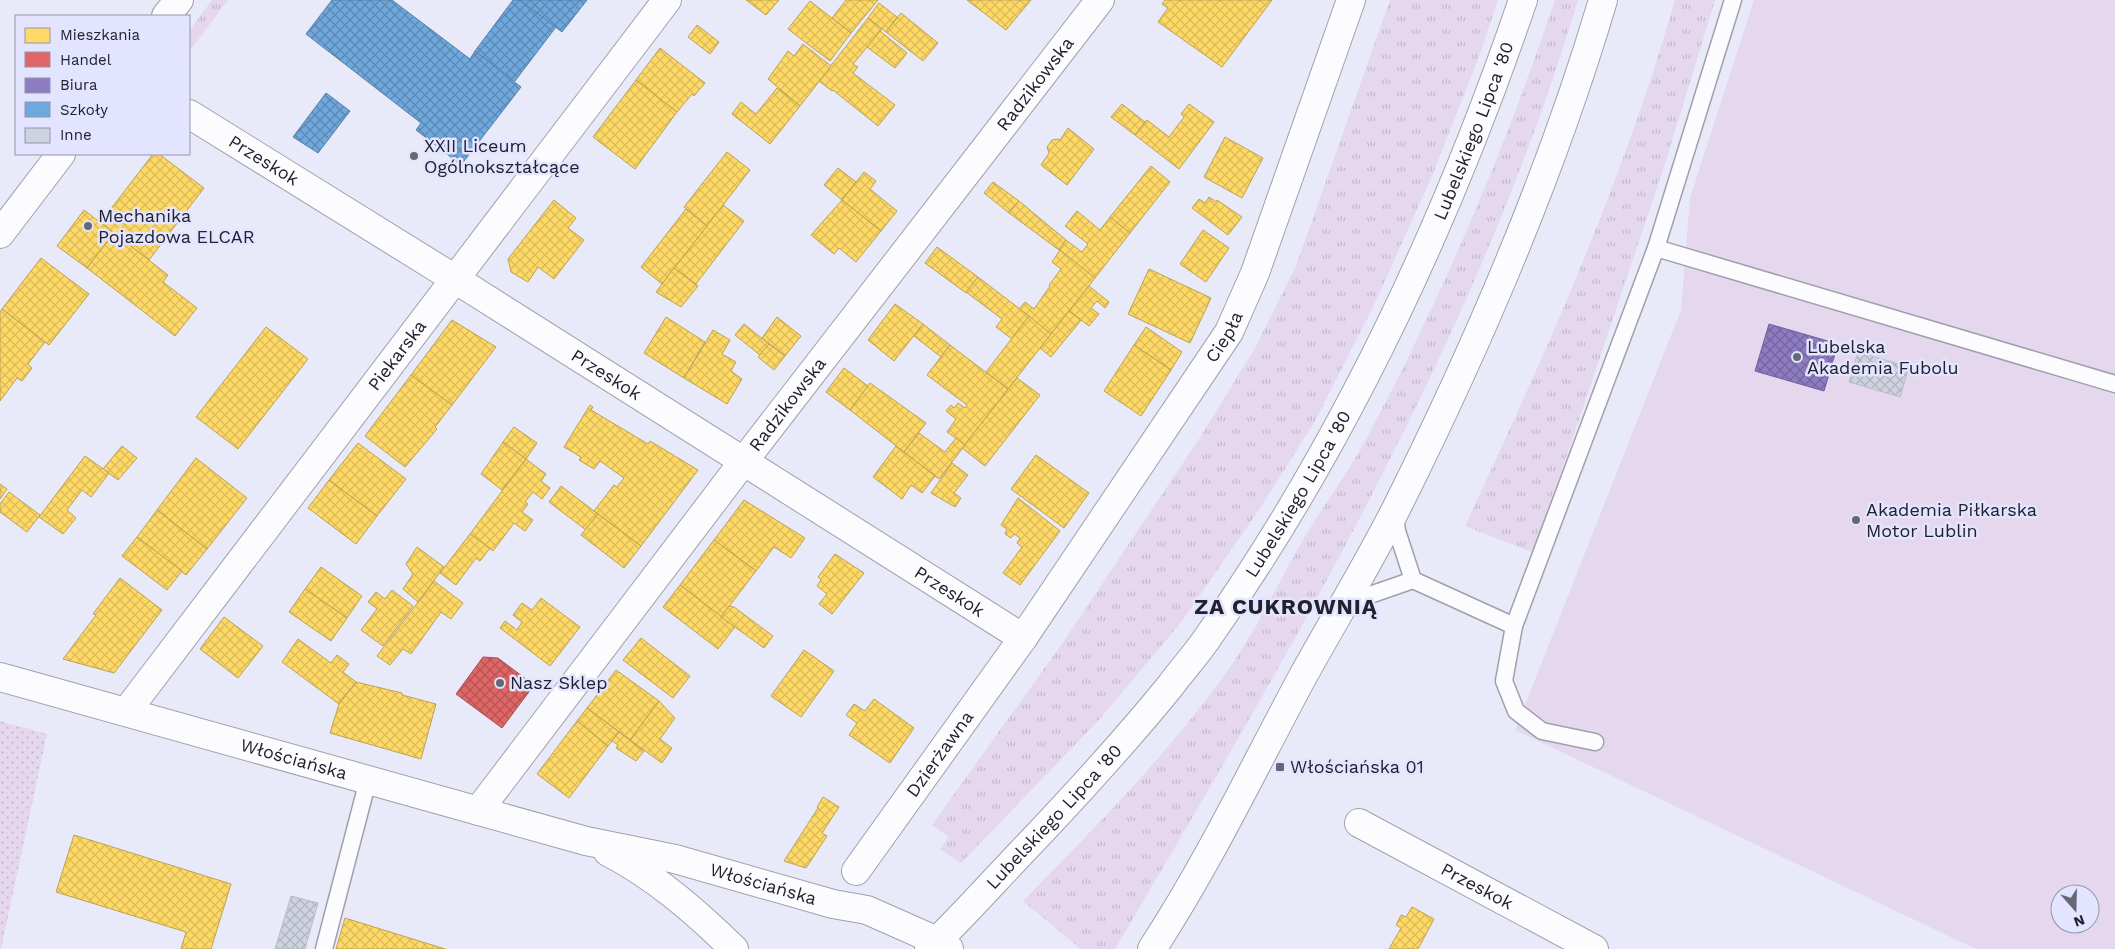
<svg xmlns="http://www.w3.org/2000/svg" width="2115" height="949" font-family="'Work Sans',sans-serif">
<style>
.grass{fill:url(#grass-tufts)}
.park{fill:url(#park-dots)}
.pitch{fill:#e5d7ed;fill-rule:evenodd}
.homes{fill:url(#homes-cross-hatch);stroke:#bca255}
.shops{fill:url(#shops-cross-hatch);stroke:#a75255}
.offices{fill:url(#offices-cross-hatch);stroke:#6d6196}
.schools{fill:url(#schools-cross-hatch);stroke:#5880a8}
.building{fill:url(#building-cross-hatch);stroke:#babdc9}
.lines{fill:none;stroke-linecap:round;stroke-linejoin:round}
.service-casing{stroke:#a0a0ad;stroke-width:19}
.minor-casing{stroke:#a0a0ad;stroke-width:30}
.secondary-casing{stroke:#a0a0ad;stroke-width:30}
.service{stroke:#fcfcfe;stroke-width:16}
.minor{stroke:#fcfcfe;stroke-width:28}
.secondary{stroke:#fcfcfe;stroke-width:28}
.poi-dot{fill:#676875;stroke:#e3e4ff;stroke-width:2}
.labels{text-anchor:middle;stroke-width:5;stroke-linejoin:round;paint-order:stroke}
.street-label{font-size:18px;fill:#21222e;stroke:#e3e4ff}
.poi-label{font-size:18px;fill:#21222e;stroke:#e3e4ff;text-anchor:start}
.district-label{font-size:22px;font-weight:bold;letter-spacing:1px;fill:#21222e;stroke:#e3e4ff}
</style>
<defs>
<pattern id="grass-tufts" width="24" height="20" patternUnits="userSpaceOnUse" patternTransform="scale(1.25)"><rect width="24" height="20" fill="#e5d7ed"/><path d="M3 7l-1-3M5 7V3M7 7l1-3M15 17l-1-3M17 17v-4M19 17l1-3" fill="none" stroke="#c4b8cc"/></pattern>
<pattern id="park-dots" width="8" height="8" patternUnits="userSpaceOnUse" patternTransform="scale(1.25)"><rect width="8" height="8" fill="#e5d7ed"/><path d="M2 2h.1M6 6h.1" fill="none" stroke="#c4b8cc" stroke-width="1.8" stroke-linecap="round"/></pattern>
<pattern id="homes-cross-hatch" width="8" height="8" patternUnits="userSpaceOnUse" patternTransform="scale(1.25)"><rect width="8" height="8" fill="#ffd966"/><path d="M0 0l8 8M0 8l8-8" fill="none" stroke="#daba59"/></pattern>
<pattern id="shops-cross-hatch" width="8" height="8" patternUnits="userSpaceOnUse" patternTransform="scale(1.25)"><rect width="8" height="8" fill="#e06666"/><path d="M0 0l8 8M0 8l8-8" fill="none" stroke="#b55454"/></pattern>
<pattern id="offices-cross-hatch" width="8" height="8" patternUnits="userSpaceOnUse" patternTransform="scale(1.25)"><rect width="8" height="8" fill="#8e7cc3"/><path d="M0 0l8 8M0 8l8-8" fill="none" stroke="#74659f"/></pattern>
<pattern id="schools-cross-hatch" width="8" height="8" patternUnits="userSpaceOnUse" patternTransform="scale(1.25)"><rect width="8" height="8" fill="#6fa8dc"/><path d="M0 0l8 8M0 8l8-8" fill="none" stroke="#5b88b3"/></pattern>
<pattern id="building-cross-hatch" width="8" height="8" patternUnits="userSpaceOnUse" patternTransform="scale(1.25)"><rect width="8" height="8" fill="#cfd3df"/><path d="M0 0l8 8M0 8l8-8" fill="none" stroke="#b1b5c0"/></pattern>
</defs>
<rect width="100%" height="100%" fill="#e9eaf9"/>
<g class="grass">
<path d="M212,0h16l-39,52v-21z"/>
<path d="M1390,0h108l-18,54 -48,122 -58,129 -59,116 -56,89 -80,115 -82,97 -136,141 -21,-14 9,-12 -17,-12 132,-184 135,-202 55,-89 42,-84z"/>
<path d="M1555,0h23c-101,338 -285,647 -463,949h-34l-58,-48c68,-69 137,-139 195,-217 34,-45 58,-97 86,-146 19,-32 42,-62 60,-95 76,-141 140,-291 191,-443z"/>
<path d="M1675,0h40l-51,167 -130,386 -69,-27c80,-171 158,-344 210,-526z"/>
</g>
<path class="park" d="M0,721l47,13 -46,215h-1z"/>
<path class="pitch" d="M1754,0h361v949h-139l-461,-219 166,-420 9,-112zM2060,894h30v30h-30z"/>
<g class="homes">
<path d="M746,0h33l-13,15z"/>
<path d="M846,0h32l-27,33 -19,-15z"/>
<path d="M967,0h64l-25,30z"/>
<path d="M1165,0h107l-50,67 -64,-45 10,-14 -6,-4z"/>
<path d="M810,1l41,32 -21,28 -42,-32z"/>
<path d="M879,3l18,14 -11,15 -18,-14z"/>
<path d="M901,13l37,30 -15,18 -37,-29z"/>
<path d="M868,18l14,11 -29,35 5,3 -5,6 42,32 -17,21 -45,-36 -1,1 -13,-10z"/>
<path d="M697,25l22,17 -9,12 -22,-17z"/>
<path d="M880,31l27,22 -12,15 -28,-21z"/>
<path d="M803,44l28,22 -31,40 -32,-27 20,-28 6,5z"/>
<path d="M660,48l45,35 -11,13 -2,-2 -15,18 -41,-32z"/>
<path d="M636,80l41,32 -42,57 -42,-32z"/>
<path d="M777,88l23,18 -30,38 -38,-30 9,-12 15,12z"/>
<path d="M1122,104l23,18 -10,13 -24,-18z"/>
<path d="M1189,104l25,18 -35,47 -44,-34 12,-15 22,17 15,-20 -3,-3z"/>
<path d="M1068,128l26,21 -27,36 -26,-20 8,-12 -2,-6 5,-7 6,-1 2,1z"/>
<path d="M1225,137l38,21 -21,40 -38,-21z"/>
<path d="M727,152l23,18 -43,56 -23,-19z"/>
<path d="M153,154h6l45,34 -55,72 -49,-37z"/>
<path d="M1151,166l19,16 -40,51 -20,-16z"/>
<path d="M838,168l18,14 -14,18 -18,-15z"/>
<path d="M864,172l12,9 -6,8 27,22 -16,20 -39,-31z"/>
<path d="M993,182l26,19 -10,12 -25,-20z"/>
<path d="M1209,197l7,5 1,-2 25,17 -14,18 -36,-27 7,-9 6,4z"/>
<path d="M554,200l22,18 -8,10 16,12 -30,39 -16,-12 -10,15 -17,-10 -3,-13z"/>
<path d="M842,200l39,31 -25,31 -17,-14 -5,6 -23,-19z"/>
<path d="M1019,201l47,39 -7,10 -50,-37z"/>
<path d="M723,205l21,16 -48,63 -22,-16z"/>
<path d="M686,209l21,17 -45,58 -21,-17z"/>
<path d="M84,210l30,23 -27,35 -30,-22z"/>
<path d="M1077,211l23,19 10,-13 20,16 -35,45 -36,-28 7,-10 16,12 6,-8 -23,-18z"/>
<path d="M1203,230l26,18 -23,34 -26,-18z"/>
<path d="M114,233l54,42 -5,7 34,26 -22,28 -88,-68z"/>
<path d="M937,247l41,30 -12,16 -41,-30z"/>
<path d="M1060,250l35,28 -44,56 -32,-25 6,-7 9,7 16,-23 -1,-1 12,-16 -9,-7z"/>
<path d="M41,258l48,36 -40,51 -47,-36z"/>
<path d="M674,268l24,18 -17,21 -25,-15z"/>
<path d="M1149,269l62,29 -21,45 -62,-29z"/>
<path d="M978,277l51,39 -17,23 -16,-12 6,-8 -36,-27z"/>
<path d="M1089,286l20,16 -4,6 -8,-7 -6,7 8,6 -10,12 -20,-15z"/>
<path d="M895,304l28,20 -29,37 -26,-21z"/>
<path d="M2,309l43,33 -17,22 4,4 -10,13 -5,-3 -17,23v-89z"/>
<path d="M1069,311l12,9 -30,37 -11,-9z"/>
<path d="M1029,316l22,18 -43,55 -22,-17z"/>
<path d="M666,317l39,25 -21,36 -40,-25z"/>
<path d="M777,317l24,19 -16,20 -23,-18z"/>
<path d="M452,320l44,27 -44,58 -41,-30z"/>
<path d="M744,324l25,20 -9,11 -25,-20z"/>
<path d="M923,324l27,21 -9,12 -27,-21z"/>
<path d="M266,327l42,32 -70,90 -42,-32z"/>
<path d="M1146,327l36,25 -11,18 -37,-25z"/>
<path d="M713,330l17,10 -8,14 14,8 -5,9 11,8 -15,25 -43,-26z"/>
<path d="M769,344l16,12 -11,14 -16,-13z"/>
<path d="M950,345l58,44 -43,56 -18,-13 9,-13 -10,-8 5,-6 3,3 4,-5 7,5 2,-3 -40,-30z"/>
<path d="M1134,345l37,25 -30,46 -37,-25z"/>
<path d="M844,368l24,18 -18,24 -24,-18z"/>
<path d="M411,375l41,30 -17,22 2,2 -32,38 -40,-31z"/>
<path d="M1017,378l23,17 -55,71 -23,-18z"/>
<path d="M870,383l56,40 -22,29 -54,-42z"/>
<path d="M590,405l3,2 -2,3 57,34 2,-3 48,29 -57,76 -47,-35 20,-26 3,2 7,-9 -24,-17 -6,8 -15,-9 2,-3 -17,-10z"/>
<path d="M514,427l23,16 -11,16 -23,-17z"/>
<path d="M919,433l26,19 11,-14 9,7 -26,34 -35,-27z"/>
<path d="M503,442l23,17 -24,31 -21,-16z"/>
<path d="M358,443l48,36 -29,37 -48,-36z"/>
<path d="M122,446l15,12 -19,22 -15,-11z"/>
<path d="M896,446l39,30 -13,17 -11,-8 -9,14 -29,-22z"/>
<path d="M1036,455l53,38 -25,35 -53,-39z"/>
<path d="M85,456l24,17 -18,24 -9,-7 -15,20 9,8 -13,16 -24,-17z"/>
<path d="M196,458l51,40 -40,51 -50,-39z"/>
<path d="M526,459l20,15 -5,7 9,7 -8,11 -9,-7 -8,10 3,2 -6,8 11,8 -8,11 -11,-8 -21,28 -23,-17z"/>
<path d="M952,463l16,12 -14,18 7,5 -6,9 -24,-14z"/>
<path d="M329,480l48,36 -21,28 -48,-36z"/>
<path d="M0,484l7,5 -7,10z"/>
<path d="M561,486l37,28 -12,16 -37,-28z"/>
<path d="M9,492l31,23 -13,17 -27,-20v-8z"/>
<path d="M1018,498l42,33 -40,54 -17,-12 19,-26 -5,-4 3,-5 -6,-4 -3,4 -6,-4 2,-5 -6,-4z"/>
<path d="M744,500l61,38 -14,20 -17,-11 -18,24 -42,-31z"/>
<path d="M157,510l50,39 -21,26 -49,-38z"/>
<path d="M598,514l43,32 -17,22 -43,-33z"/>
<path d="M470,534l20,14 -10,13 -4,-3 -20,27 -16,-12z"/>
<path d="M137,537l45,34 -15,19 -45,-34z"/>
<path d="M714,540l42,31 -35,46 -41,-32z"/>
<path d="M417,547l27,20 -26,35 -15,-13 10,-15 -7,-10z"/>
<path d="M835,554l29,19 -32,41 -13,-10 8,-10 -10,-8 4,-6 -3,-3z"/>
<path d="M321,567l41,29 -15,22 -42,-29z"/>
<path d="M120,578l42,32 -48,63 -51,-14 33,-44 -3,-1z"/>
<path d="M434,581l29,22 -12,16 -10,-7 -30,42 -8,-5 -13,16 -13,-9z"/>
<path d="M680,585l55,42 -17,22 -55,-42z"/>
<path d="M305,589l42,29 -16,23 -42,-29z"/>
<path d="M392,590l21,16 -30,40 -22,-16 16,-21 -9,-7 8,-10 9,7z"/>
<path d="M541,598l39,29 -30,39 -50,-38 5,-7 12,9 5,-8 -9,-7 9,-12 10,7z"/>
<path d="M729,606l5,1 39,29 -9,12 -43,-31z"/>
<path d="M224,617l39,29 -25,32 -38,-29z"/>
<path d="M641,638l49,38 -17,22 -50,-38z"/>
<path d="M298,639l33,24 6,-8 12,9 -6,8 13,10 -17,22 -57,-42z"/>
<path d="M804,650l30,21 -33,46 -30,-21z"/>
<path d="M616,670l43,31 -29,39 -43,-32z"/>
<path d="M356,682l46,11v2l34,9 -15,55 -91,-26 9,-29z"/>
<path d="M874,699l40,29 -24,35 -41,-28 8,-12 -11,-8 8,-11 11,7z"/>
<path d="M659,701l16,17 -15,21 12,9 -10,15 -32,-23z"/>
<path d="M587,708l32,24 -11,14 -31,-25z"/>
<path d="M577,721l31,25 -39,52 -32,-24z"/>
<path d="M619,732l25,19 -8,10 -20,-13 2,-3 -6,-4z"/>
<path d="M823,797l16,10 -17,26 5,3 -21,32 -22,-7 34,-53 -1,-1z"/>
<path d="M74,835l157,49 -20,65h-30l5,-17 -130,-40z"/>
<path d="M1412,907l22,12 -16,30h-29l12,-21 -5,-3 5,-10 5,2z"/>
<path d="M345,918l100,31h-109z"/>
</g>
<path class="shops" d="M483,657l15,1 36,27 -32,43 -46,-34z"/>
<path class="offices" d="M1769,324l69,20 -14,47 -69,-20z"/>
<g class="schools">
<path d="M332,0h60l78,59 5,-8 46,36 -60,78 -45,-35 5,-7 -115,-89z"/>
<path d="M513,0h7l36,27 -41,54 -40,-30z"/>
<path d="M520,0h67l-25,32z"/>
<path d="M326,93l24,18 -32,42 -25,-16z"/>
</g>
<g class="building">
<path d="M1858,352l51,15 -9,30 -51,-15z"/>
<path d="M291,896l27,7 -13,46h-30z"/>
</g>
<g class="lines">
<defs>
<g id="service">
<path d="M1656,248l459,136"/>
<path d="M1395,514l2,17 16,49 101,46"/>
<path d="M1344,604l69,-24"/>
<path d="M1595,742l-53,-11 -26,-20 -12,-30 10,-55 142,-378 77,-248"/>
<path d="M324,949l44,-169"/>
</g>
<g id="minor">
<path d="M166,16l13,-16"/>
<path id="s1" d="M189,114l266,165 568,359"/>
<path d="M0,234l61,-80"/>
<path id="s2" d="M0,677l586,164 89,18 158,45 34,6 70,31 12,8"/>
<path id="s3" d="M126,712l541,-712"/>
<path id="s4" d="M478,811l265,-349 357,-462"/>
<path id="s5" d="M1359,823l235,126"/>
<path d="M608,852c47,24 88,60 126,97"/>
<path id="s6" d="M856,871l167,-233 206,-306 26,-59 96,-273"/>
</g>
<g id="secondary">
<path id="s7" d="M929,949c38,-37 73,-77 110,-115 46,-49 90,-97 132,-149 11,-15 24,-29 35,-45 138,-196 240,-414 317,-640"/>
<path d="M1152,949c57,-87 102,-182 151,-273 31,-56 64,-110 93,-167 82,-164 155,-333 207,-509"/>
</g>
</defs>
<use href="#service" class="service-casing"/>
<use href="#minor" class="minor-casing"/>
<use href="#secondary" class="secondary-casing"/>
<use href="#service" class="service"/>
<use href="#minor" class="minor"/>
<use href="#secondary" class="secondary"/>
</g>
<g class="poi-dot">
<circle cx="414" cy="156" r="5"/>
<circle cx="88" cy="226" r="5"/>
<circle cx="1797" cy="357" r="5"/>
<circle cx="1856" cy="520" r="5"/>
<circle cx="500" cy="683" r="5"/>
<rect x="1275" y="762" width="10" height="10" rx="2.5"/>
</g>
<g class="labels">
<g class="street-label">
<text dy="6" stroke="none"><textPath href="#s4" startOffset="916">Radzikowska</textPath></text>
<text dy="6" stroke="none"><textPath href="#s7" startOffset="992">Lubelskiego Lipca '80</textPath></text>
<text dy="6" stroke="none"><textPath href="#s1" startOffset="88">Przeskok</textPath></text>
<text dy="6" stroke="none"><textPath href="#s6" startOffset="649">Ciepła</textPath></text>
<text dy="6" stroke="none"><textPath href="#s3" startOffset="448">Piekarska</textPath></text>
<text dy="6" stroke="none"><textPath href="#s1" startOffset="492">Przeskok</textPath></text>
<text dy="6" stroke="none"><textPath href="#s4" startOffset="511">Radzikowska</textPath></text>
<text dy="6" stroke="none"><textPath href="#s7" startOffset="588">Lubelskiego Lipca '80</textPath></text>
<text dy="6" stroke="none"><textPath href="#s1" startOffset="898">Przeskok</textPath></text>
<text dy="6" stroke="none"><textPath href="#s6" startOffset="144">Dzierżawna</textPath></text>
<text dy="6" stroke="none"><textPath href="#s2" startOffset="305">Włościańska</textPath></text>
<text dy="6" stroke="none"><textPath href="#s7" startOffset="182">Lubelskiego Lipca '80</textPath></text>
<text dy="6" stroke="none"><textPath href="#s2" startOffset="791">Włościańska</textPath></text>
<text dy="6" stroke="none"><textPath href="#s5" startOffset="134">Przeskok</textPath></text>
</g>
<g class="poi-label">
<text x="424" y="152">XXII Liceum<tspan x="424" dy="21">Ogólnokształcące</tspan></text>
<text x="98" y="222">Mechanika<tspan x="98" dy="21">Pojazdowa ELCAR</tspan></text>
<text x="1807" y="353">Lubelska<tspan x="1807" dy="21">Akademia Fubolu</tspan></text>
<text x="1866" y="516">Akademia Piłkarska<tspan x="1866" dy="21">Motor Lublin</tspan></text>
<text x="510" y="689">Nasz Sklep</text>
<text x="1290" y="773">Włościańska 01</text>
</g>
<g class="district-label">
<text x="1286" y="614">ZA CUKROWNIĄ</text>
</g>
</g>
<rect x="15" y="15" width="175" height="140" fill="#e3e4ff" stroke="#9596ab"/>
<rect x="25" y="28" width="25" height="15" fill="#ffd966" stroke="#9596ab"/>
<text x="60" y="40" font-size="15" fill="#21222e">Mieszkania</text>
<rect x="25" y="52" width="25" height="15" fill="#e06666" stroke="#9596ab"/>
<text x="60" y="65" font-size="15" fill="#21222e">Handel</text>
<rect x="25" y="78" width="25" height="15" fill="#8e7cc3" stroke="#9596ab"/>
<text x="60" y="90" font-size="15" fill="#21222e">Biura</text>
<rect x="25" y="102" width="25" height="15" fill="#6fa8dc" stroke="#9596ab"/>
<text x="60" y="115" font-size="15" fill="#21222e">Szkoły</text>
<rect x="25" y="128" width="25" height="15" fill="#cfd3df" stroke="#9596ab"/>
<text x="60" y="140" font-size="15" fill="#21222e">Inne</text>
<g transform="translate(2075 909) rotate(160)"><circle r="24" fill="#e3e4ff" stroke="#9596ab"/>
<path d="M0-4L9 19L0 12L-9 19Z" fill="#676875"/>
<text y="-8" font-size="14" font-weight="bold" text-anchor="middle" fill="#21222e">N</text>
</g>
</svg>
